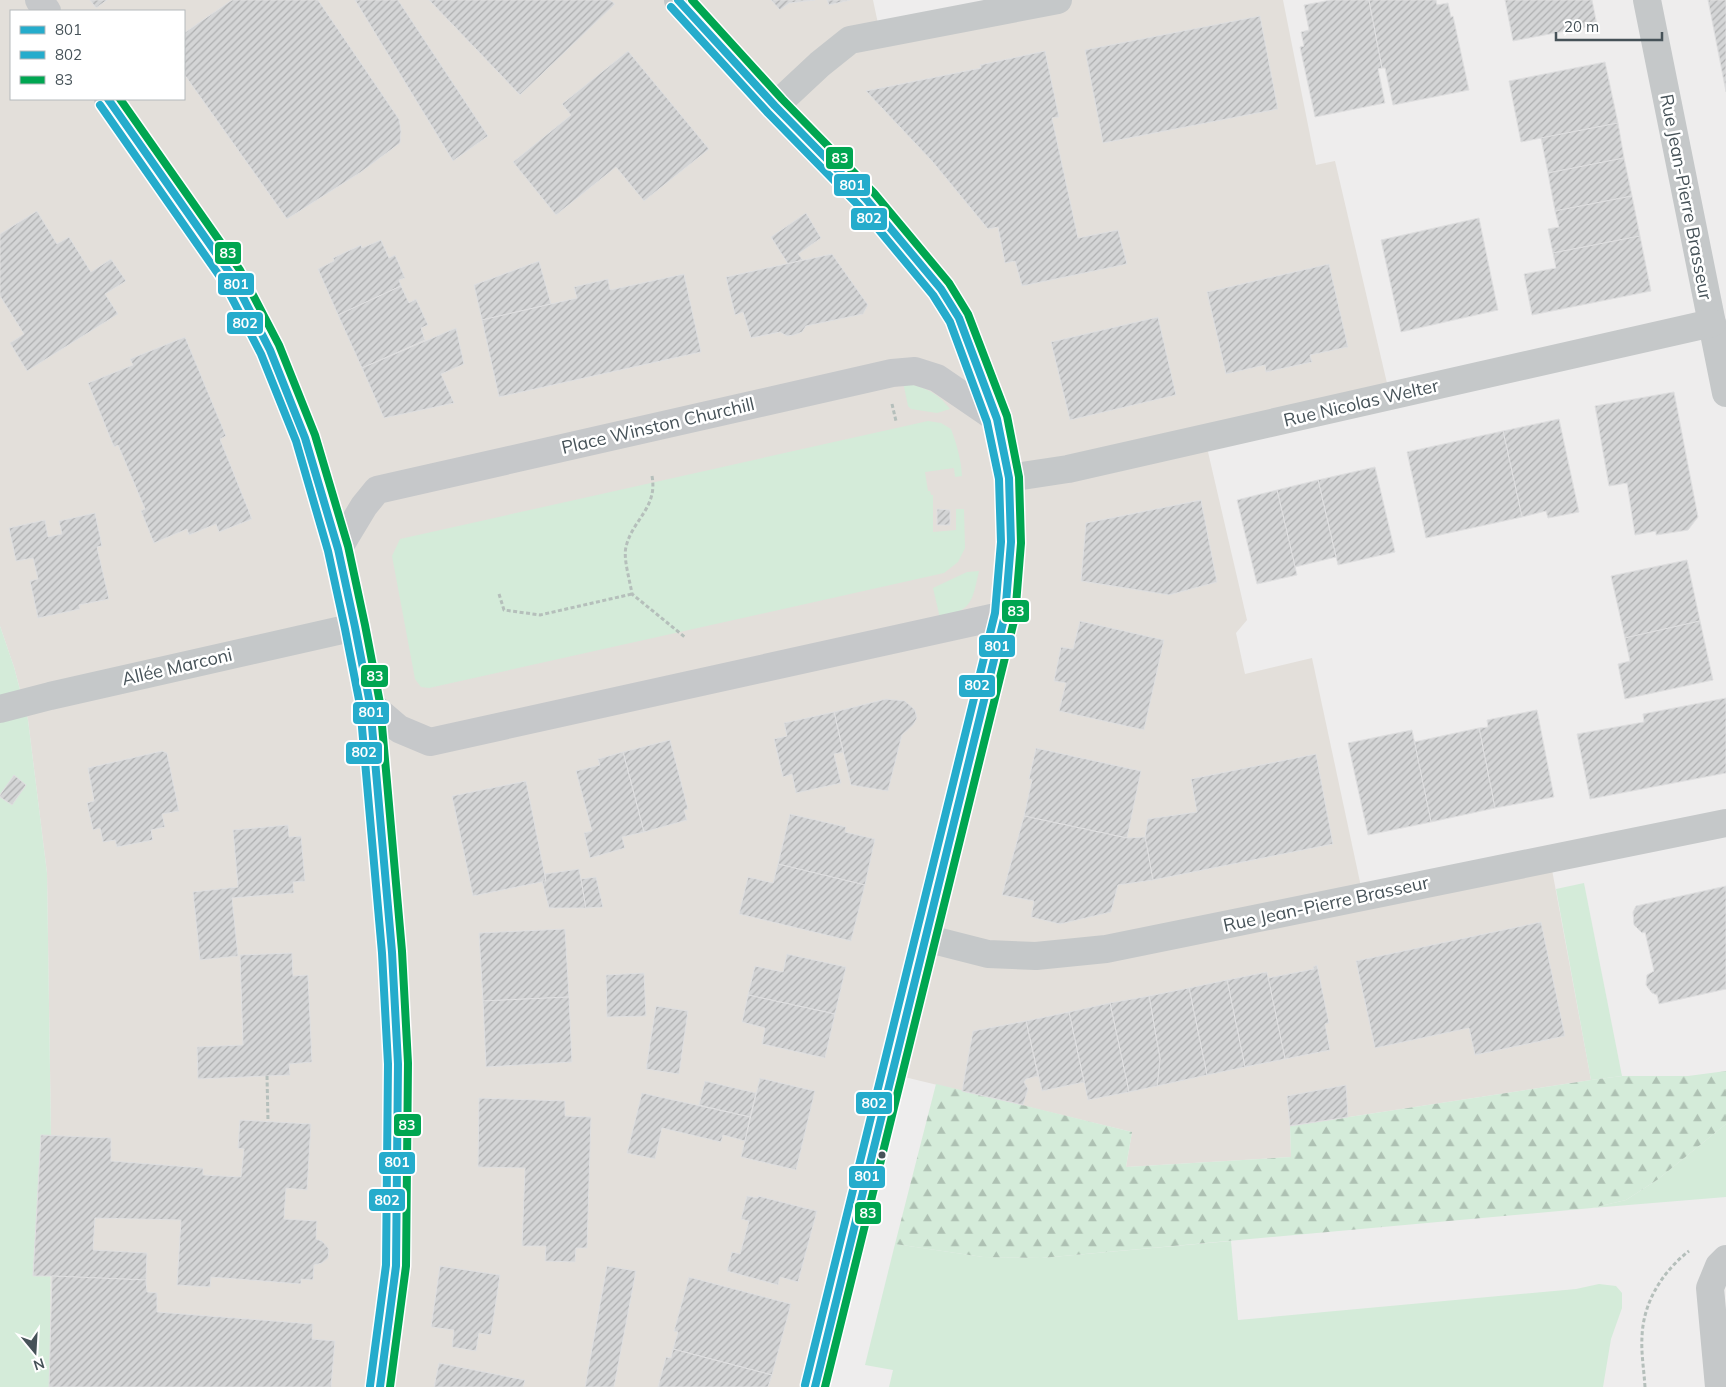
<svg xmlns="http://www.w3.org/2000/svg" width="1726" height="1387" font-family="Mulish,sans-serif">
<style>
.commercial{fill:#e3dfda;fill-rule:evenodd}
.green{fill:#d4ebd9}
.forest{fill:url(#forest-firs)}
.building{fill:url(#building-hatch);stroke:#dfdfe0}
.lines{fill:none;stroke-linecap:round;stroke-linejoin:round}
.path{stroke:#b5bfbb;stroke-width:3;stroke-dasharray:4 2.5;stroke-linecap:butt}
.minor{stroke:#c5c8c9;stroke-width:28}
.secondary{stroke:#c6c8ca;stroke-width:28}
.primary{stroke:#c3c7c8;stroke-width:28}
.bus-1-casing{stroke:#fff;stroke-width:11}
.bus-2-casing{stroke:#fff;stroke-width:11}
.bus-3-casing{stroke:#fff;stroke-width:11}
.bus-1{stroke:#25accc;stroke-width:8}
.bus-2{stroke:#25accc;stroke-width:8}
.bus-3{stroke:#00a651;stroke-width:8}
.bus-dot{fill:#465258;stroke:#fff;stroke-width:2}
.labels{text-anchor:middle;stroke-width:5;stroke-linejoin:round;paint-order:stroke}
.street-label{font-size:18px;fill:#465258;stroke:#fff}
.line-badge{stroke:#fff;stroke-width:2}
.badge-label{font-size:14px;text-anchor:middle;font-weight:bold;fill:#fff}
</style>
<defs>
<pattern id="forest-firs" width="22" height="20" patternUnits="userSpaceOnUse" patternTransform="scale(1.25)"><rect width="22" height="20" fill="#d4ebd9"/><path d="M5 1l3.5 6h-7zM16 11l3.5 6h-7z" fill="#aec1b3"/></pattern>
<pattern id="building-hatch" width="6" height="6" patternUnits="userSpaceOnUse" patternTransform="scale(1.25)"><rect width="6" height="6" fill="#d4d5d6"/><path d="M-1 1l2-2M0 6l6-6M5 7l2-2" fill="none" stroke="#aeafb0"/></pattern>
</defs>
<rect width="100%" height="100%" fill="#eeeded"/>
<path class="commercial" d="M0,0h873l7,33 178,-33h225l33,165 19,-4 55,235 -185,43 42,181 -11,13 9,41 67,-16 51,238 187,-37 41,221 -301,46 1,31 -165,10 6,-35 -240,-58 -77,313h-765l1,-252 -4,-262 -19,-153 -14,-53 -14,-41zM11,11h173v88h-173z"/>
<g class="green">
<path d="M903,382c22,6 33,9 47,27l-13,4 -26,-4 -3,-3z"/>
<path d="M928,421l13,2 10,6c6,16 10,30 11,47l-7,1 -1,-9 -29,4 3,19h2l1,4h2v37l23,-2v-21h8l1,39 -7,14 -14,11 -515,115 -8,-1 -6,-8 -23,-123 8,-17z"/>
<path d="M979,571c-7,30 -6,39 -39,47l-7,-30 34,-16z"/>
<path d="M0,626l14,41 14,53 19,153 4,262 -1,252h-50z"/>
<path d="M1584,883l38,193 -31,4 -35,-191z"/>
<path d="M1726,1124v73l-134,11 34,-8 31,-20z"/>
<path d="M1231,1241l7,79 338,-31 23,-5 17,2 6,7v15l-11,31 -8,48h-714l4,-17 -28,-5 30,-121 88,13 58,1z"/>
</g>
<path class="forest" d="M1726,1071v53l-69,56 -31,20 -34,8 -551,50 -58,-1 -88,-13 41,-160 196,48 -6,35 165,-10 -1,-31 301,-46 31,-4h66z"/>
<g class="building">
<path d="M90,0h17l-11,8z"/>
<path d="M232,0h86l81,119 2,12 -1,12 -39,29 -74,47 -103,-145v-41z"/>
<path d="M355,0h43l90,136 -35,25z"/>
<path d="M429,0h181l5,4 -95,91z"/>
<path d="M771,0h44l-26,3 -9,7z"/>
<path d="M827,0h23l-21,5z"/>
<path d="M1331,0h38l13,68 -4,1 7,34 -70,14 -15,-70 4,-1 -3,-14 8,-2 -5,-25z"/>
<path d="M1369,0h67l1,5 11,-2 3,14 2,-1 16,74 -76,15 -8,-37h-3z"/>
<path d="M1505,0h87l5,25 -84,16z"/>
<path d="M1708,0h18v92z"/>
<path d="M1260,16l18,93 -175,34 -18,-93z"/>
<path d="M628,51l81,98 -65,52 -28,-34 -60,48 -43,-53 58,-47 -9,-11z"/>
<path d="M1045,51l14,66 -7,1 26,120 40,-8 9,34 -105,22 -7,-25 -10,2 -7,-36 -10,2 -56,-68 -66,-70 115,-23 -1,-3z"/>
<path d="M1605,62l13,61 -97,19 -12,-61z"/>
<path d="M1618,123l6,35 -76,15 -7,-35z"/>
<path d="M1624,158l8,38 -77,15 -7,-38z"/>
<path d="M1632,196l8,40 -87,17 -5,-24 11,-2 -4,-16z"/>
<path d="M37,211l20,33 12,-7 22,35 20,-13 15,22 -21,13 13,20 -91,57 -17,-28 14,-9 -24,-38v-62z"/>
<path d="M806,213l15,25 -23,16 5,6 -15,4 -17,-27z"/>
<path d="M1479,218l19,92 -97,22 -20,-92z"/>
<path d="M1640,236l11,55 -119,24 -8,-41 32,-6 -3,-15z"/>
<path d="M381,240l8,18 6,-3 10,23 -6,2 2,6 -63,29 -20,-46 16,-8 -1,-3 28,-13 1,3z"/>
<path d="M832,254l36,51 -5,9 -57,12 -4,6 -8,3 -7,1 -7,-4 -29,6 -8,-26 -8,3 -9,-38z"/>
<path d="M539,261l12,43 -69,16 -8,-35z"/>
<path d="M1329,264l19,83 -38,8 2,7 -46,10 -1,-7 -39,9 -19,-82z"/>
<path d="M684,274l17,78 -202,45 -17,-77 95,-22 -3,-11 34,-8 2,11z"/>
<path d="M401,286l8,17 7,-4 12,26 -7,3 4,12 -63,28 -24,-53z"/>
<path d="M1158,317l18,78 -106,25 -19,-78z"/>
<path d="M456,328l8,36 -23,10 13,29 -70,15 -22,-50z"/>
<path d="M185,337l41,99 -6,3 32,80 -33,13 -3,-8 -27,11 -2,-6 -33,14 -13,-32 4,-2 -27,-64 -4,2 -26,-64 45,-18 -3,-6z"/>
<path d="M1674,392l24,125 -10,13 -32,5v-4l-21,4 -8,-52 -18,3 -14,-80z"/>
<path d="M1559,419l20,93 -31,6 -2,-7 -24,6 -19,-86z"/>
<path d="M1503,431l19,86 -96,21 -19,-86z"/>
<path d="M1375,467l20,85 -57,13 -20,-85z"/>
<path d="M1318,480l18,77 -41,10 -18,-77z"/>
<path d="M1277,490l20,85 -40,9 -20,-84z"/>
<path d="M1201,500l16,82 -48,13 -88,-14 5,-58z"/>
<path d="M937,509l13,1v15h-13z"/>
<path d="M95,513l7,33 -5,1 12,52 -30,6 1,4 -42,9 -8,-37 8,-2 -5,-21 -17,3 -7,-33 36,-8 3,17 14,-3 -3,-13z"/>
<path d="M1687,560l13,61 -75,17 -14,-62z"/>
<path d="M1080,621l84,19 -20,90 -85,-19 7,-28 -12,-2 7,-34 12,2z"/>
<path d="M1700,621l13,59 -88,19 -7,-35 12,-3 -5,-23z"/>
<path d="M1726,698v75l-136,26 -13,-65 67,-12 -1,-8z"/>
<path d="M886,699l19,2 10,9 2,8 -4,7 -11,10 -14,56 -37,-6 -17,-73z"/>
<path d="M1537,710l17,87 -59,11 -16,-80 9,-1 -1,-7z"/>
<path d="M834,712l9,40 -9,2 7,29 -45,10 -4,-19 -9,3 -9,-38 13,-3 -3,-13z"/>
<path d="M1479,728l16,80 -64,14 -17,-80z"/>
<path d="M1412,730l19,92 -63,13 -20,-92z"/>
<path d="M670,740l18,69 -4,1 3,10 -43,12 -21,-80z"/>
<path d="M1036,748l105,23 -14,67 -103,-22 8,-36 -3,-1z"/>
<path d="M162,751l5,2 12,58 -17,3 3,13 -14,3 2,10 -36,7 -2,-7 -12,2 -3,-14 -7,2 -6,-27 7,-2 -6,-33z"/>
<path d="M623,752l21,80 -22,5 3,11 -35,10 -6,-25 8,-2 -16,-60 24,-6 -2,-6z"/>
<path d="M1316,754l17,90 -180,36 -8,-43 3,-18 49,-7 -6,-33z"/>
<path d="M14,775l12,10 -14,20 -12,-8v-2z"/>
<path d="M526,781l20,100 -73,15 -21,-100z"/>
<path d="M790,814l56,13 -1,5 30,7 -10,46 -87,-21z"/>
<path d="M1024,816l103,22 18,-1 8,43 -35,5 -7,27 -51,12 -29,-7 3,-16 -32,-6z"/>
<path d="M288,825l1,12 12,-1 4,45 -12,1 1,11 -62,5 6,58 -38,4 -7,-68 45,-5 -5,-57z"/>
<path d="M778,864l87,21 -14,56 -112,-27 9,-37 25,6z"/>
<path d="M579,869l7,39h-37l-7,-27h4l-1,-7z"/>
<path d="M596,877l7,30 -17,1 -5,-29z"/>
<path d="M1726,886v103l-67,15 -2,-9 -5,-2 -6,-8 1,-10 7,-4 -9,-39 -3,1 -8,-8 -1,-13 3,-6z"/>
<path d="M1541,922l24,114 -90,19 -6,-27 -94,20 -19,-87z"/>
<path d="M565,929l4,68 -86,4 -4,-68z"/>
<path d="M292,953l1,23 15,-1 4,87 -23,2 1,11 -92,4 -1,-32 46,-2 -3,-90z"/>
<path d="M787,954l59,13 -11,47 -87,-19 7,-29 28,6z"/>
<path d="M1317,965l12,58 -4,1 5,26 -45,9 -17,-81 46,-9 -1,-2z"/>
<path d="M1267,972l18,87 -40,8 -18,-87z"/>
<path d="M644,973l2,43 -39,1 -1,-42z"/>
<path d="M1227,980l18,87 -38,8 -18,-87z"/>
<path d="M1189,988l18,87 -50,11 3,-27 -11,-63z"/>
<path d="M748,995l87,19 -10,44 -63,-14 3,-16 -23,-6z"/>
<path d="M1149,996l11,63 -3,27 -28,6 -19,-89z"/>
<path d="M569,997l3,65 -86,5 -3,-66z"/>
<path d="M1110,1003l19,89 -41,8 -19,-88z"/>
<path d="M656,1006l32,5 -9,63 -33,-5z"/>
<path d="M1069,1012l15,70 -42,9 -16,-70z"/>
<path d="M1026,1021l12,55 -12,3 -2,3 4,7 -5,16 -61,-14 11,-60z"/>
<path d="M760,1078l55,13 -19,79 -55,-13z"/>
<path d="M705,1081l51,12 -6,24 -51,-12z"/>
<path d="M1346,1085l2,32 -58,9 -3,-30z"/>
<path d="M642,1093l108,24 -5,24 -22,-6 -2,7 -59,-14 -7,31 -28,-6z"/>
<path d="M479,1098l86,3v15l26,1 -4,131h-11l-1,14 -30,-1 1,-15h-24l3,-78 -47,-1z"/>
<path d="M240,1120l71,4 -4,66 -21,-2 -2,31 33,2 -1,18 6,2 7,8 -1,9 -6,5 -8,2 -1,15 -12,-1v5l-90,-7 -1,10 -33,-2 4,-65 -86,-2 -2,32 54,3 -1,27 -94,-4h-19l8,-141 70,3v23l92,7v7l38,2 3,-28 -6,-1z"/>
<path d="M747,1196l11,2v-2l59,15 -19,71 -18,-5 -2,8 -51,-14 5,-19 8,2 9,-33 -8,-2z"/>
<path d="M440,1266l60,9 -9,60 -12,-2 -3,18 -24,-4 2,-17 -23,-3z"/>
<path d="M607,1266l29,5 -22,116h-29z"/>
<path d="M52,1276l94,4 1,12 10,1v19l156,12 -1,15 23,2 -4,46h-282z"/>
<path d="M689,1277l102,27 -19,71 -99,-26 5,-17 -4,-1z"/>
<path d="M673,1349l99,26 -4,12h-110l8,-30 5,1z"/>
<path d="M439,1363l86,17 -2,7h-89z"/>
</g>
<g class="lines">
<g class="path">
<path d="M892,404l4,17"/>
<path d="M652,476c6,32 -20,44 -26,71 -3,11 4,34 6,47l54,44"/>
<path d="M499,594l5,16 36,5 92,-21"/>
<path d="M267,1076l1,45"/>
<path d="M1645,1387c-1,-17 -4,-34 -3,-50 1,-35 21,-66 47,-86"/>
</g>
<g class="minor">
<path d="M1647,0l79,393"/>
<path d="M775,106l45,-42 30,-24 208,-40"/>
<path d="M1009,478l59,-9 644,-146"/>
<path d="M0,709l50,-13 305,-69"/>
<path d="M925,938l63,16 48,2 70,-7 620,-126"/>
<path d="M1719,1387l-9,-99 9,-22 7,-7"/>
</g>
<g class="secondary">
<path d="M39,0l8,11"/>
<path d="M108,99l124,177 38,74 35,88 33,111 17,78 15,77 22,248 6,112 -2,202 -16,121"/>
<path d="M338,549l26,-43 13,-16 515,-117 23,-2 22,7 60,41"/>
<path d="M370,704l29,25 31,13 575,-127"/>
</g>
<path class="primary" d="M678,0l97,106 91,93 75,90 18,29 38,101 12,59 2,64 -6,73 -190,772"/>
<defs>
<g id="bus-1">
<path d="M678,0l97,106 91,93 75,90 18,29 38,101 12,59 2,64 -6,73 -190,772"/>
<path d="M108,99l124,177 38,74 35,88 33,111 17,78 15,77 22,248 6,112 -2,202 -16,121"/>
</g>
<g id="bus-2">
<path d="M671,7l97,106 91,93 74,89 17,27 37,100 12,57 2,63 -6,71 -190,772"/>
<path d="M100,105l123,176 38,73 35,87 32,110 17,78 15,76 22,248 6,111 -2,201 -16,121"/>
</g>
<g id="bus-3">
<path d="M692,0l90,99 92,94 75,90 19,31 39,102 12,61 2,66 -6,74 -190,770"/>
<path d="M120,99l120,171 39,75 36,90 33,111 17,79 15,78 22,248 6,112 -2,203 -16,121"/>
</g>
</defs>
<use href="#bus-1" class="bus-1-casing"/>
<use href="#bus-2" class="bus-2-casing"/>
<use href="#bus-3" class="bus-3-casing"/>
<use href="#bus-1" class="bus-1"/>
<use href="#bus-2" class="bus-2"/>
<use href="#bus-3" class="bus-3"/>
</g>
<circle class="bus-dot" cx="882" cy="1155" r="4.5"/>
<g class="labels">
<g class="street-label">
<text transform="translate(1686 197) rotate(79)" y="6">Rue Jean-Pierre Brasseur</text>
<text transform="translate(1361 403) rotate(-13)" y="6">Rue Nicolas Welter</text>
<text transform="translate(658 426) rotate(-13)" y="6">Place Winston Churchill</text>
<text transform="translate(177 667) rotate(-13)" y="6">Allée Marconi</text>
<text transform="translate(1326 904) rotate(-12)" y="6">Rue Jean-Pierre Brasseur</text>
</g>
</g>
<g class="line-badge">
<rect x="825" y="146" width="29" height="24" rx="5" fill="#00a651"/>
<rect x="833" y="173" width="38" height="24" rx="5" fill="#25accc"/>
<rect x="850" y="207" width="38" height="24" rx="5" fill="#25accc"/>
<rect x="214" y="241" width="28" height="24" rx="5" fill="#00a651"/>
<rect x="217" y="272" width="38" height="24" rx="5" fill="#25accc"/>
<rect x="226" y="311" width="38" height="24" rx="5" fill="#25accc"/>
<rect x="1001" y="599" width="29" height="24" rx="5" fill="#00a651"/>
<rect x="978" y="634" width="38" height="24" rx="5" fill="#25accc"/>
<rect x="360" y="664" width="29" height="24" rx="5" fill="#00a651"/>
<rect x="958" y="674" width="38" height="24" rx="5" fill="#25accc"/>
<rect x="352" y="701" width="38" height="24" rx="5" fill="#25accc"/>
<rect x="345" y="741" width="38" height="24" rx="5" fill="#25accc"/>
<rect x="855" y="1091" width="38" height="24" rx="5" fill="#25accc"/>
<rect x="393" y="1113" width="29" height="24" rx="5" fill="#00a651"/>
<rect x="378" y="1151" width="38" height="24" rx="5" fill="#25accc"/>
<rect x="848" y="1165" width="38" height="24" rx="5" fill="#25accc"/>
<rect x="368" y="1188" width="38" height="24" rx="5" fill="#25accc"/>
<rect x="854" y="1201" width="28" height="24" rx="5" fill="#00a651"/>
</g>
<g class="badge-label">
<text x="840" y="163">83</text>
<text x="852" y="190">801</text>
<text x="869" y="223">802</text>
<text x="228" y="258">83</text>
<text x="236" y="289">801</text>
<text x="245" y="328">802</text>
<text x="1016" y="616">83</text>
<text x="997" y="651">801</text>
<text x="375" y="681">83</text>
<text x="977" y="690">802</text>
<text x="371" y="717">801</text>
<text x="364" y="757">802</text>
<text x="874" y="1108">802</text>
<text x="407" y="1130">83</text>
<text x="397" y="1167">801</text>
<text x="867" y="1181">801</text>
<text x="387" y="1205">802</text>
<text x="868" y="1218">83</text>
</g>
<rect x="10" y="10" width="175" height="90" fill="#ffffff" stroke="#b5babc"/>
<rect x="20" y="26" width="25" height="8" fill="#25accc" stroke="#b5babc"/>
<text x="55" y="35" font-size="15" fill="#465258">801</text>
<rect x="20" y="51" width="25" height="8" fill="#25accc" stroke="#b5babc"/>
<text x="55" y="60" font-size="15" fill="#465258">802</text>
<rect x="20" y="76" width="25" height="8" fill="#00a651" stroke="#b5babc"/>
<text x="55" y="85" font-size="15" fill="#465258">83</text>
<g transform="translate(35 1352) rotate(162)" stroke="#ffffff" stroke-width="4" paint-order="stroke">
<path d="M0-4L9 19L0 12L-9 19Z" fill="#465258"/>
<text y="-8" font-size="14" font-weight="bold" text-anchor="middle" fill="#465258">N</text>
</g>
<path d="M1556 32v8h106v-8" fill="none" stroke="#465258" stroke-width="2.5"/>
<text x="1564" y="32" font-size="15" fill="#465258" stroke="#ffffff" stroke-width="4" paint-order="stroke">20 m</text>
</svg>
